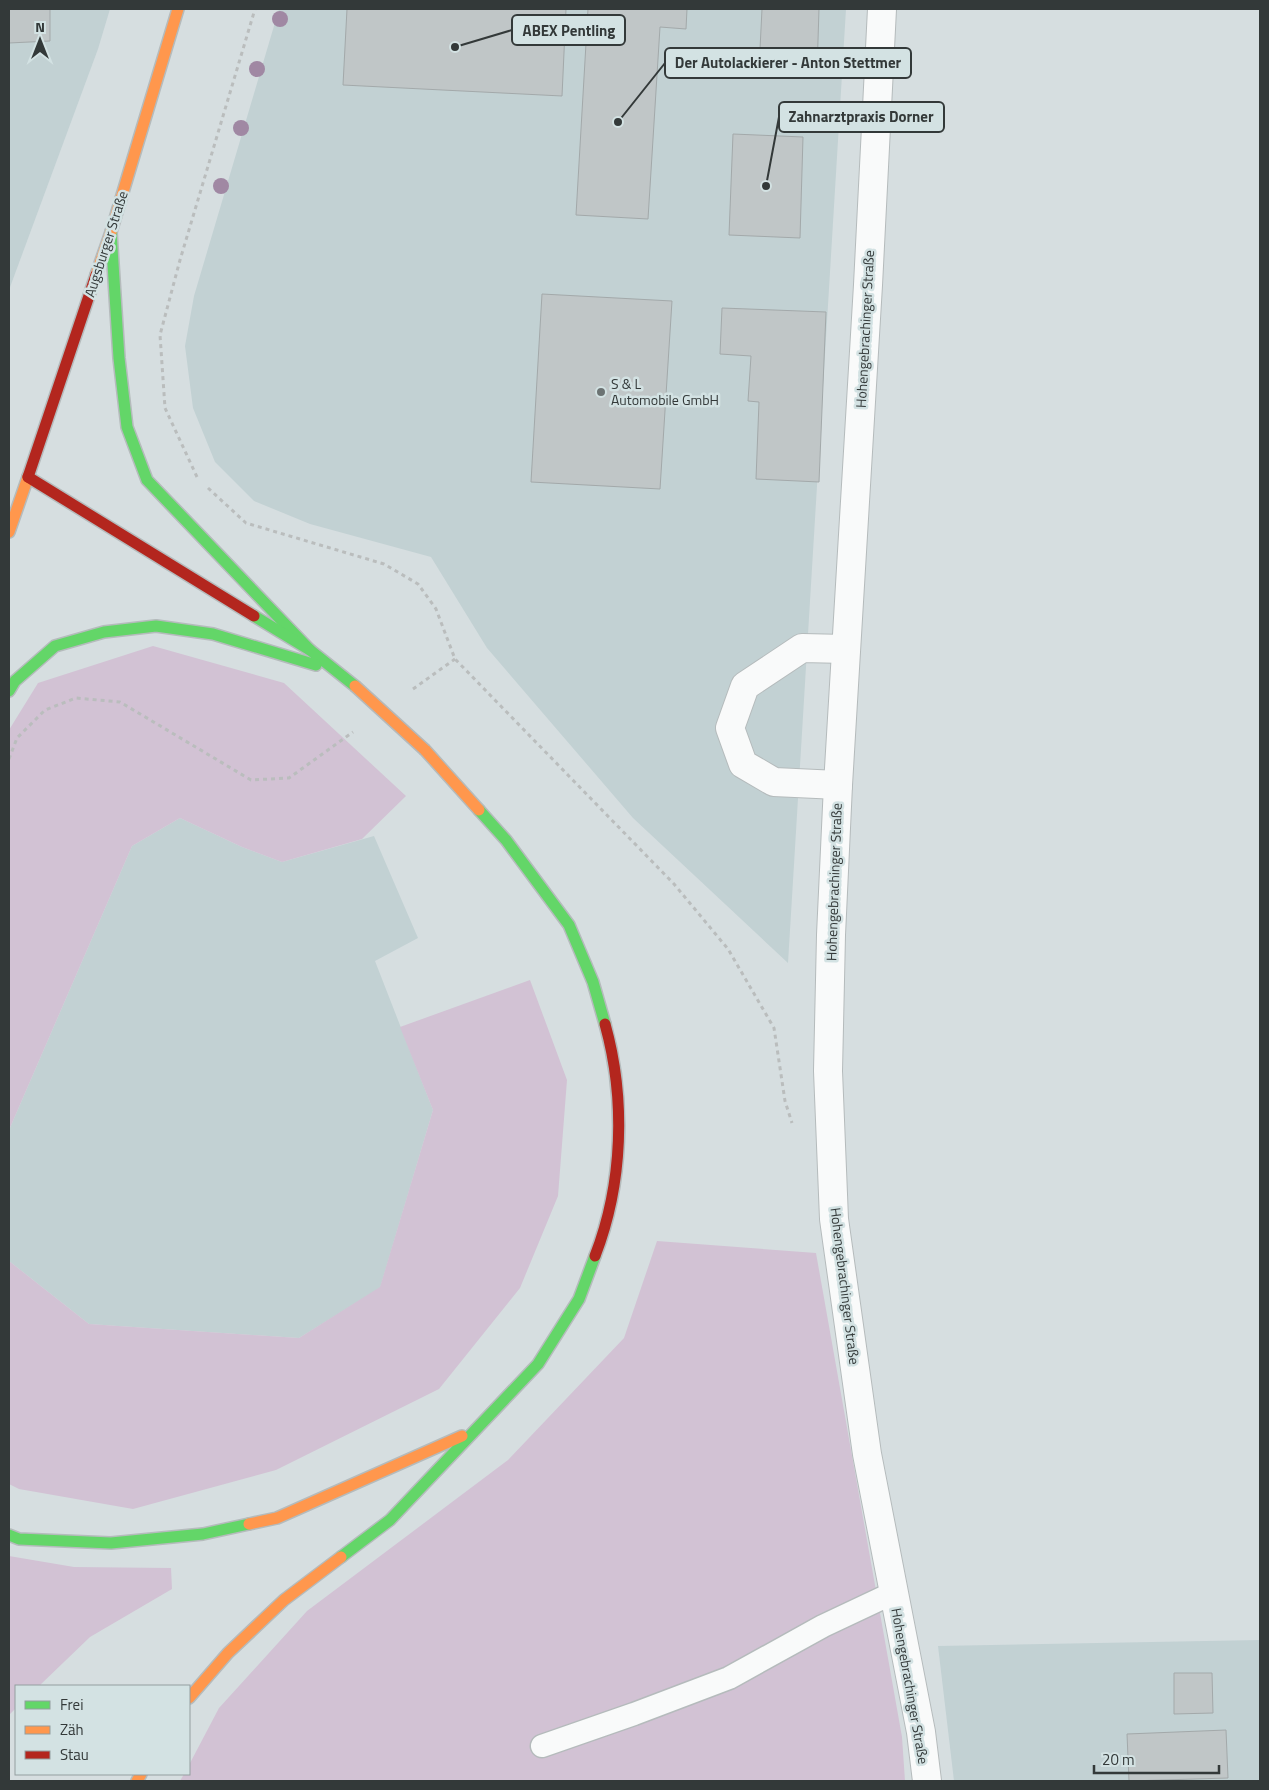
<svg xmlns="http://www.w3.org/2000/svg" width="1269" height="1790" font-family="'Titillium Web',sans-serif">
<style>
.built{fill:#c2d1d3}
.green{fill:#d2c2d4}
.building{fill:#c0c6c7;stroke:#a3a9aa}
.lines{fill:none;stroke-linecap:round;stroke-linejoin:round}
.lane-casing{stroke:#b5bbbc;stroke-width:25}
.street-casing{stroke:#b5bbbc;stroke-width:30}
.fast-casing{stroke:#b5bbbc;stroke-width:14}
.slow-casing{stroke:#b5bbbc;stroke-width:14}
.jam-casing{stroke:#b5bbbc;stroke-width:14}
.path{stroke:#babdbd;stroke-width:3;stroke-dasharray:4 4;stroke-linecap:butt}
.lane{stroke:#f9fafa;stroke-width:22}
.street{stroke:#f9fafa;stroke-width:28}
.fast{stroke:#63d668;stroke-width:11}
.slow{stroke:#ff974d;stroke-width:11}
.jam{stroke:#b3261e;stroke-width:11}
.slow-bridge-casing{stroke:#b5b9ba;stroke-width:14;stroke-linecap:butt}
.slow-bridge{stroke:#ff974d;stroke-width:11}
.tree{fill:#a088a3}
.poi-dot{fill:#6c7373;stroke:#d3e2e3;stroke-width:2}
.labels{text-anchor:middle;stroke-width:5;stroke-linejoin:round;paint-order:stroke}
.street-label{font-size:14px;fill:#333939;stroke:#d3e2e3}
.poi-label{font-size:14px;fill:#333939;stroke:#d3e2e3;text-anchor:start}
.leader{fill:none;stroke:#333939;stroke-width:2}
.callout-dot{fill:#333939;stroke:#d3e2e3;stroke-width:2}
.callout{fill:#d3e2e3;stroke:#333939;stroke-width:2}
.callout-label{font-size:15px;text-anchor:middle;font-weight:bold;fill:#333939}
</style>
<rect width="100%" height="100%" fill="#d6dee0"/>
<g class="built">
<path d="M9,9h101l-12,40 -89,241z"/>
<path d="M279,9h567l-58,954 -155,-145 -146,-170 -56,-91 -121,-33 -56,-23 -39,-39 -22,-54 -8,-62 9,-50z"/>
<path d="M180,818l62,29 40,15 92,-26 44,102 -43,23 58,149 -53,178 -81,50 -210,-14 -80,-63v-131l123,-284z"/>
<path d="M1260,1640v141h-306l-16,-135z"/>
</g>
<g class="green">
<path d="M153,646l131,37 122,113 -44,43 -80,23 -40,-15 -62,-29 -48,28 -123,284v-400l29,-47z"/>
<path d="M530,980l37,100 -9,116 -38,92 -81,101 -163,81 -143,39 -114,-20 -10,-5v-223l80,63 210,14 81,-51 53,-177 -33,-83z"/>
<path d="M657,1241l159,12 86,484 3,44h-725l4,-7h5v-9l30,-57 88,-97 201,-151 116,-122z"/>
<path d="M9,1556l65,11 97,1 1,21 -82,48 -51,49h-23v22l-7,7z"/>
</g>
<g class="building">
<path d="M9,9h41v32l-41,2z"/>
<path d="M347,9h219l-4,87 -219,-11z"/>
<path d="M588,9h99l-1,20 -26,-2 -12,192 -72,-4z"/>
<path d="M762,9h57l-2,63 -58,-3z"/>
<path d="M733,134l70,3 -3,101 -71,-3z"/>
<path d="M542,294l130,7 -12,188 -129,-7z"/>
<path d="M722,308l104,4 -7,170 -63,-3 3,-77 -11,-1 3,-45 -31,-2z"/>
<path d="M1174,1673h38l1,40 -39,1z"/>
<path d="M1226,1730l2,48 -99,3 -2,-47z"/>
</g>
<g class="lines">
<defs>
<path id="lane" d="M542,1746l92,-32 95,-36 94,-52 70,-33"/>
<g id="street">
<path d="M882,9l-14,276 -30,500 -7,150 -3,136 6,148 33,235 54,278 6,49"/>
<path d="M838,785l-64,-3 -31,-18 -13,-36 15,-42 57,-38 44,1"/>
</g>
<g id="fast">
<path d="M111,232l8,126 8,69 20,53 163,170"/>
<path d="M254,616l56,34 45,36"/>
<path d="M9,691l6,-10 40,-35 49,-14 52,-6 57,8 103,31"/>
<path d="M479,810l27,30 63,85 24,57 12,42"/>
<path d="M9,1535l10,4 92,4 92,-9 46,-10"/>
<path d="M341,1557l49,-37 148,-156 41,-65 16,-43"/>
</g>
<g id="slow">
<path d="M96,275l15,-43 67,-223"/>
<path d="M9,532l19,-55"/>
<path d="M425,750l54,60"/>
<path d="M249,1524l28,-6 185,-82"/>
<path d="M189,1698l39,-45 56,-53 57,-43"/>
<path d="M137,1781l4,-7"/>
</g>
<g id="jam">
<path d="M28,477l68,-202"/>
<path d="M28,477l226,139"/>
<path d="M595,1256c28,-72 31,-157 10,-232"/>
</g>
</defs>
<use href="#lane" class="lane-casing"/>
<use href="#street" class="street-casing"/>
<use href="#fast" class="fast-casing"/>
<use href="#slow" class="slow-casing"/>
<use href="#jam" class="jam-casing"/>
<g class="path">
<path d="M197,477l-32,-69 -5,-73 20,-75 75,-251"/>
<path d="M208,488l38,35 138,41 34,20 18,25 19,50 219,225 54,65 46,79 11,73 7,22"/>
<path d="M413,689l42,-30"/>
<path d="M9,759l8,-21 28,-28 31,-12 44,4 131,78 38,-2 64,-46"/>
</g>
<use href="#lane" class="lane"/>
<use href="#street" class="street"/>
<use href="#fast" class="fast"/>
<use href="#slow" class="slow"/>
<use href="#jam" class="jam"/>
<defs>
<path id="slow-bridge" d="M355,686l70,64"/>
</defs>
<use href="#slow-bridge" class="slow-bridge-casing"/>
<use href="#slow-bridge" class="slow-bridge"/>
</g>
<g class="tree">
<circle cx="280" cy="19" r="8"/>
<circle cx="257" cy="69" r="8"/>
<circle cx="241" cy="128" r="8"/>
<circle cx="221" cy="186" r="8"/>
</g>
<circle class="poi-dot" cx="601" cy="392" r="5"/>
<g class="labels">
<g class="street-label">
<text transform="translate(106 244) rotate(-72)" y="5">Augsburger Straße</text>
<text transform="translate(865 329) rotate(-87)" y="5">Hohengebrachinger Straße</text>
<text transform="translate(834 882) rotate(-88)" y="5">Hohengebrachinger Straße</text>
<text transform="translate(845 1286) rotate(83)" y="5">Hohengebrachinger Straße</text>
<text transform="translate(910 1686) rotate(80)" y="5">Hohengebrachinger Straße</text>
</g>
<g class="poi-label">
<text x="611" y="389">S &amp; L<tspan x="611" dy="16">Automobile GmbH</tspan></text>
</g>
</g>
<path class="leader" d="M455 47L512 30M618 122L665 63M766 186L779 117"/>
<g class="callout-dot">
<circle cx="455" cy="47" r="5"/>
<circle cx="618" cy="122" r="5"/>
<circle cx="766" cy="186" r="5"/>
</g>
<g class="callout">
<rect x="512" y="15" width="113" height="30" rx="5"/>
<rect x="665" y="48" width="246" height="30" rx="5"/>
<rect x="779" y="102" width="165" height="30" rx="5"/>
</g>
<g class="callout-label">
<text x="569" y="36">ABEX Pentling</text>
<text x="788" y="68">Der Autolackierer - Anton Stettmer</text>
<text x="861" y="122">Zahnarztpraxis Dorner</text>
</g>
<rect width="1269" height="1790" fill="none" stroke="#333939" stroke-width="20"/>
<rect x="15" y="1685" width="175" height="90" fill="#d3e2e3" stroke="#939e9f"/>
<rect x="25" y="1701" width="25" height="8" fill="#63d668" stroke="#939e9f"/>
<text x="60" y="1710" font-size="15" fill="#333939">Frei</text>
<rect x="25" y="1726" width="25" height="8" fill="#ff974d" stroke="#939e9f"/>
<text x="60" y="1735" font-size="15" fill="#333939">Zäh</text>
<rect x="25" y="1751" width="25" height="8" fill="#b3261e" stroke="#939e9f"/>
<text x="60" y="1760" font-size="15" fill="#333939">Stau</text>
<g transform="translate(40 40)" stroke="#d3e2e3" stroke-width="4" paint-order="stroke">
<path d="M0-4L9 19L0 12L-9 19Z" fill="#333939"/>
<text y="-8" font-size="14" font-weight="bold" text-anchor="middle" fill="#333939">N</text>
</g>
<path d="M1094 1765v8h125v-8" fill="none" stroke="#333939" stroke-width="2.5"/>
<text x="1102" y="1765" font-size="15" fill="#333939" stroke="#d3e2e3" stroke-width="4" paint-order="stroke">20 m</text>
</svg>
